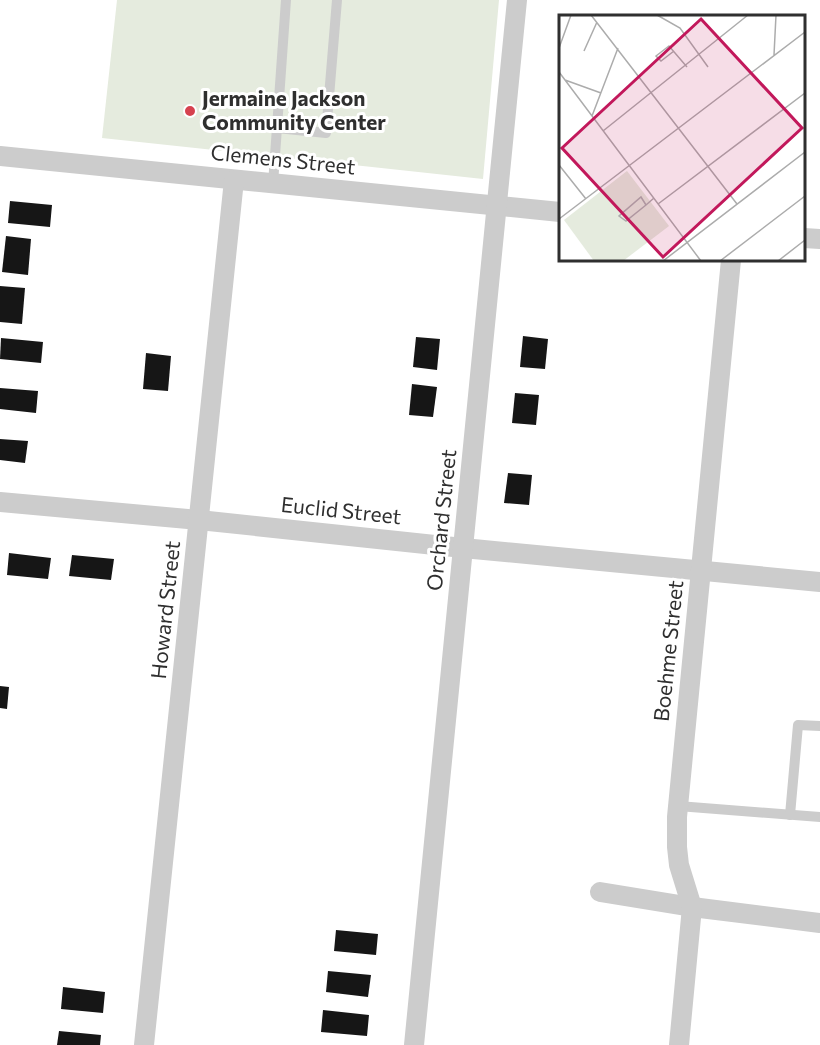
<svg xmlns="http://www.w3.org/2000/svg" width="820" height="1045" font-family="Commissioner,sans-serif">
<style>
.green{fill:#e5ebde}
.building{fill:#161616}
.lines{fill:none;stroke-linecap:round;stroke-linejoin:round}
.lane{stroke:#ccc;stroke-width:10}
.street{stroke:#ccc;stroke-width:20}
.poi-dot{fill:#d6424f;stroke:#fff;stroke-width:2}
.labels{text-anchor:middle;stroke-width:6;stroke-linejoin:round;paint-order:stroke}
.poi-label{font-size:21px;font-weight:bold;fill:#2f2f2f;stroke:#fff;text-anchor:start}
.street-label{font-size:21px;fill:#2f2f2f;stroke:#fff}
.inset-road{fill:none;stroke:#acacac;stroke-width:1.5}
.view{fill:#c2185b;fill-opacity:0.15;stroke:#c2185b;stroke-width:3}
.inset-edge{fill:none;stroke:#2f2f2f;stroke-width:3}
</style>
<rect width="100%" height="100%" fill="#fff"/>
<path class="green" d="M117,0h382l-16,179 -381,-41z"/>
<g class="building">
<path d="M10,201l42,4 -2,22 -42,-4z"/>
<path d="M6,236l25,3 -3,36 -26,-3z"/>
<path d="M0,286l25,2 -3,36 -22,-2z"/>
<path d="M523,336l25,3 -3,30 -25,-2z"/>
<path d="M416,337l24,2 -3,31 -24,-3z"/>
<path d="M1,338l42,4 -2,21 -41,-4z"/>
<path d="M146,353l25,3 -3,35 -25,-2z"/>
<path d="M412,384l25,3 -4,30 -24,-2z"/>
<path d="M0,388l38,3 -2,22 -36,-4z"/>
<path d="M515,393l24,2 -3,30 -24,-2z"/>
<path d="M0,439l28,2 -3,22 -25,-3z"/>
<path d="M508,473l24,2 -3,30 -25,-2z"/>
<path d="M9,553l42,5 -3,21 -41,-4z"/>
<path d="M72,555l42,4 -3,21 -42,-4z"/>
<path d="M0,686l9,1 -2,22 -7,-1z"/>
<path d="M336,930l42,4 -2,21 -42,-4z"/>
<path d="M328,971l43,4 -3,22 -42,-5z"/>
<path d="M63,987l42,5 -2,21 -42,-4z"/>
<path d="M323,1010l46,5 -2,21 -46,-4z"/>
<path d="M59,1031l42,4 -1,10h-43z"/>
</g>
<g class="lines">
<g class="lane">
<path d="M277,128l49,5 11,-133"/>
<path d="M273,184l13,-184"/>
<path d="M678,806l142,11"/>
<path d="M790,815l8,-90 22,1"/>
</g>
<g class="street">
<path d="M0,156l560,56"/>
<path d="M804,238l16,1"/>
<path d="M0,502l199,18 264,28 357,34"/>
<path d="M600,892l92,15 128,16"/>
<path d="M144,1045l90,-865"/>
<path d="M414,1045l103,-1045"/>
<path d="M679,1045l13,-138 -13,-42 -2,-18v-30l54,-557"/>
</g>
</g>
<circle class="poi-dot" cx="190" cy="111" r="6"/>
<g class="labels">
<g class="poi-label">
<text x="202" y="106">Jermaine Jackson<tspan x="202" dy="24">Community Center</tspan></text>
</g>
<g class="street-label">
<text transform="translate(283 160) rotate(6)" y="7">Clemens Street</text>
<text transform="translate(341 511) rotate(6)" y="7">Euclid Street</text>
<text transform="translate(442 520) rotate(-84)" y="7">Orchard Street</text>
<text transform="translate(166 610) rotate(-84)" y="7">Howard Street</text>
<text transform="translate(669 651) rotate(-84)" y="7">Boehme Street</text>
</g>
</g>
<g transform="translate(559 15)">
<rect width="246" height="246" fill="#fff"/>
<path d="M68,156l42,55 -46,35h-29l-30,-41z" fill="#e5ebde"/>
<path class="inset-road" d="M32,0l146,189M98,0l23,13 28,39M0,33l12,-33M25,36l13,-29M115,36l-13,10 -5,-5 13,-10 18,21M215,40l2,-40M0,57l142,189M6,65l36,13M33,101l26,-68M44,116l145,-116M0,150l27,34M99,189l147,-111M87,190l-5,-8 -22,19 7,5 20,-16 8,-7M0,204l246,-187M104,246l142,-109M161,246l85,-65M219,246l27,-21"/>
<path class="view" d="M142,4l101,109 -139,129 -101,-109z"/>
<rect width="246" height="246" class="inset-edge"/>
</g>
</svg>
